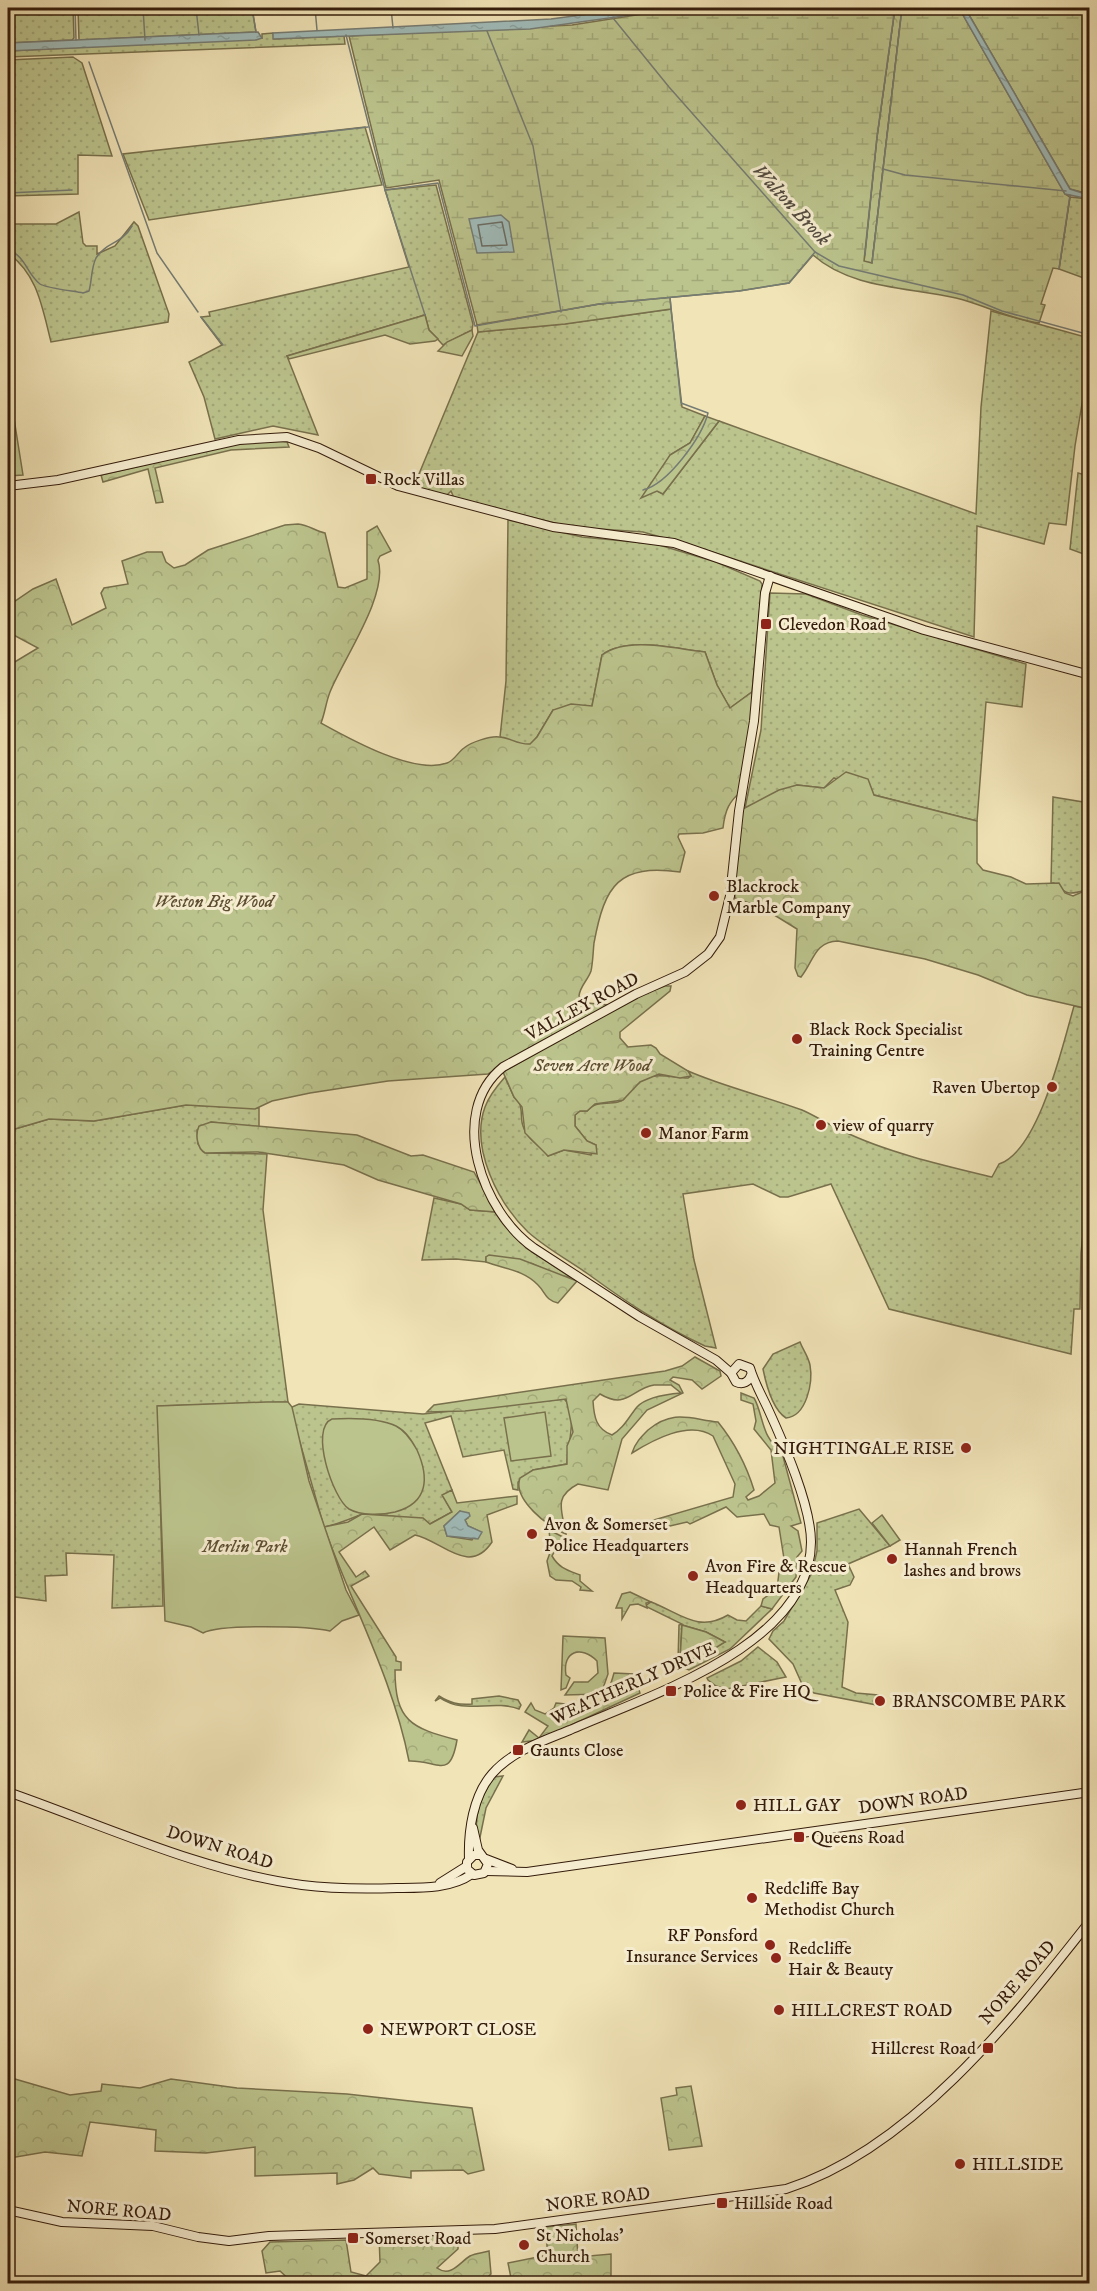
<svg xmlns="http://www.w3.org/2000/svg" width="1097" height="2291" font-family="'IM FELL DW Pica',serif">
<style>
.grass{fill:url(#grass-dots);stroke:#78704c;stroke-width:1.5;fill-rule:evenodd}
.forest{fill:url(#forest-crowns);stroke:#78704c;stroke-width:1.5;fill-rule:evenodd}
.wetland{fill:url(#wetland-marsh);stroke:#78704c;stroke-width:1.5}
.green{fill:#bcc48d;stroke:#78704c;stroke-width:1.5}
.water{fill:url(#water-ripples);stroke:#757c74;stroke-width:1.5}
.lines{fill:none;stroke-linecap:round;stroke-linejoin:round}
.shore{stroke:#6a6c62;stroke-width:1.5}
.stream{stroke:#757c74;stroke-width:1.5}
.secondary-casing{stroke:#341c0b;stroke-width:10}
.secondary{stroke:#f6edd0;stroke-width:8}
.poi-dot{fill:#8f2418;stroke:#f6edd0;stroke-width:2}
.labels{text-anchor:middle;stroke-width:6;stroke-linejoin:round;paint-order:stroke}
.poi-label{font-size:18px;fill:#341c0b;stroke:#f6edd0;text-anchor:start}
.park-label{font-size:18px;font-style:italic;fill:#5d4e32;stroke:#f6edd0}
.street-label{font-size:18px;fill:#341c0b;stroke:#f6edd0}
.water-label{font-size:20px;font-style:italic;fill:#544c40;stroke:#f6edd0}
</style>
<defs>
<pattern id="grass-dots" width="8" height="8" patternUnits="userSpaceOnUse" patternTransform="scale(1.5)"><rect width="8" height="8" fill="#bcc48d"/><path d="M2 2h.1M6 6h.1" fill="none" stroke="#a2a878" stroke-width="1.8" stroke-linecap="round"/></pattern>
<pattern id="forest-crowns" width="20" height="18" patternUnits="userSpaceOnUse" patternTransform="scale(1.5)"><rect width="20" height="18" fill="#bcc48d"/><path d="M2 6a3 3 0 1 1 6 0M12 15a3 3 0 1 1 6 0" fill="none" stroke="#a2a878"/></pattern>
<pattern id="wetland-marsh" width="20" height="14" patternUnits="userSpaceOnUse" patternTransform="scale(1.5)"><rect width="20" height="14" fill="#bcc48d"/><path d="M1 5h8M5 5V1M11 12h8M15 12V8" fill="none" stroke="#a2a878"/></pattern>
<pattern id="water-ripples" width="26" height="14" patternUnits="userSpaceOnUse" patternTransform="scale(1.5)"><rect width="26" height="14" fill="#a0bcba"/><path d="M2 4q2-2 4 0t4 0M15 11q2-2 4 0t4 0" fill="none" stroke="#8aa19f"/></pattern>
</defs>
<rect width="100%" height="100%" fill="#f1e4b7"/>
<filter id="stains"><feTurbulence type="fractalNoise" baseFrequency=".00333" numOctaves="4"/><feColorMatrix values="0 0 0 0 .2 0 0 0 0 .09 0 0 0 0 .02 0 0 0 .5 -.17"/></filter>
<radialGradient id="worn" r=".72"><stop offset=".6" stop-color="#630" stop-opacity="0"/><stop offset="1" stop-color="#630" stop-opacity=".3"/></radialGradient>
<g class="grass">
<path d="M8,8h65l1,30 -2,2 -64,3z"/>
<path d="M78,8h174l4,24 -177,8z"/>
<path d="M273,33l1,6 70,-3 1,8 -337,13v-6l254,-13v-4z"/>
<path d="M73,57l9,6 30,93 -34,-1v39l-70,2v-136z"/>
<path d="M365,127l17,58 -233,35 -26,-66z"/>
<path d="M436,185l37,139 -1,6 -29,15 -14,-15 -4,-15 -138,41 31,79 -45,-9 -58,13 -11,-42 -15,-35 33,-17 -21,-28 9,-1 -1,-4 200,-45 -24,-77z"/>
<path d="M1070,197l19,2v81l-30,-11z"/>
<path d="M79,212l4,31 3,3h11v8l18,-8 19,-24 4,4 31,88 -1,8 -117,20c-9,-35 -13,-67 -43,-89v-29h48z"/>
<path d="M671,309l11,98 23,9 -15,27 -20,12 -13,36 6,3 56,-73 257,93 5,-107 10,-96 98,27v24l-14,84 -9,79 -17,-2 -5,21 -67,-18 -3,111 -268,-87 -63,-18 -72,-5 -117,-29 -3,-7 -5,5 -32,-10 64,-154 86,-8z"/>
<path d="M1078,473l11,3v80l-19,-7z"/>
<path d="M508,520l74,17 74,7 60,18 44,19 2,3 -10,108 -22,16 -13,-23 -12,-33c-30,-3 -77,-16 -103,3l-10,51 -39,4 -16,27 -7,8h-8l-22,-8 6,-56z"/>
<path d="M770,593l36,1 56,21 164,49 -4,43 -36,-5 -9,119 -103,-26 -40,-17 -10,10 -27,-3 -52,23 16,-78z"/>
<path d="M1053,797l36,6v86c-17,5 -21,8 -35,-6h-3z"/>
<path d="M1074,1006l15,3v171l-8,73 -1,56h-6l-3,45 -182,-45 -58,-125 -43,13h-8l-27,-13 -70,10 11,66 22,88 -11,-2c-42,-19 -80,-45 -117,-72 -20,-14 -42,-26 -60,-42 -30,-29 -58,-84 -43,-125 4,-11 12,-21 20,-30l9,20 5,5c4,8 1,16 4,24 4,14 17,19 25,30l16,-6 27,5 5,-10 -9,-4 -12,-15v-11l5,-4h7c9,-11 19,-6 31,-9 8,-2 8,-7 13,-13 19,-20 34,-12 57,-11l3,-2 -3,-5c37,16 76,25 114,39 14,6 27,15 41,21 42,21 103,35 149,46l7,-13c40,-13 64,-120 75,-158z"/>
<path d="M186,1105l73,3v19l-48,-5 -14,8 1,14 8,9 61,1 -4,56 25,192 -130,4 5,200 -51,2 2,-53 -48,-2 1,22 -22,1 1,25 -38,-5v-465l41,-12 45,2z"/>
<path d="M434,1198l27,6 9,6 26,2 30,36 46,30 -18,-4 -21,-10 -47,-7v5l-30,-3 -34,1z"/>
<path d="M800,1342c3,8 8,14 10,23 3,17 -3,51 -24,53 -14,-9 -20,-34 -23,-49l10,-15z"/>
<path d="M564,1399c15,12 3,48 3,65l-34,6 -15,12v8l-5,-1 -9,-39 -41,7 -12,-41 -26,7 27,67 -9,5 9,17 -22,12c-12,-4 -59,-13 -70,-9 -13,5 -21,9 -36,12l-33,-116 1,-4 7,-3 124,10z"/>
<path d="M859,1509l31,37 -42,18 6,13 -4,8 -15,5 13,32 -6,65 14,6 22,2 -1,10 -63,-12 -12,-9 -9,-20 -24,-25 4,-8 11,-10 28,-48 5,-22v-28z"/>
<path d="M651,1602c29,11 47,31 77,13l9,5 9,1 15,-15 11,3 -42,40 -41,21 -14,-6 3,-3 1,-36 3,-1 -37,-18zM682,1625l24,7 19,10 -45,18z"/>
<path d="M758,1647l19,15 9,15 -59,12 -11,-3 -8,-6 -1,-2 34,-17z"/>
<path d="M439,1696c11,7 19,9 33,8v-5l27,-3 19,4 3,5 -2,4c-27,-10 -54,6 -79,-11l-5,3z"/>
<path d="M503,1776l-17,32 -7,34c-7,-25 1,-44 15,-65z"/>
</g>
<g class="forest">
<path d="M895,8h7l-30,255 -8,-1 13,-125z"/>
<path d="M670,297l1,12 -106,15 -87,8 -1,-7 122,-21z"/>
<path d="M425,315l4,15 9,9 -3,2 -25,3 -25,-9 -96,24 -2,-3z"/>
<path d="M472,330l1,6 -11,20 -24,-5 9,-9z"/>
<path d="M705,416l14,5 -56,73 -6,-3 -16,7 29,-43 20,-12z"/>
<path d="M270,440l17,2 2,5 -58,3 -76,18 8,34 -7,1 -8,-34 -45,13 -2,-7 130,-30z"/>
<path d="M298,524c11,1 17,7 27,9l13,54 7,1 22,-9v-47l10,-6 14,25 -11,5 -2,4c11,35 -35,99 -48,132 -4,10 -5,21 -9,31 29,16 93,52 126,40 7,-2 11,-11 17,-15 7,-6 26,-12 35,-11 10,0 19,8 31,7l7,-7 16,-27 18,-6 21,2 10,-51c26,-19 73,-6 103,-3l12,33 13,23 22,-16 2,29 -11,69c-14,11 -18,20 -20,38l-20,5 -24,1 -1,3 7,15 -5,20c-61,-8 -75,12 -86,71 -1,9 -1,19 -3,28 -3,9 -11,15 -12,25l8,7 23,2 -122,69 -100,7 -78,12 -38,8 -17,8 -69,-4 -92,16 -45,-2 -41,12v-465l30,-18 -30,-16v-26l25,-17 23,-10 16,46 34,-17 -5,-15 3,-5 24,-4 -6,-23 25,-9h15l4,10 8,6 11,-3 23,-15 77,-25z"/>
<path d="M846,772l22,7 6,16 103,26v42l6,7 28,7 15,7 33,-1 6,10 8,3 16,-7v120l-62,-14 -49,-20 -53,-16 -87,-18c-24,1 -24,20 -37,36l-3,-1 -3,-8 2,-39 -34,-21 -28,-10 -1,-52 5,-35 40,-21 18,-5 27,3z"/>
<path d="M665,986h6l-1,5 -50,41v6l8,9 23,-2 5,3 4,6 28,17 3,5 -11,2 -21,-4 -19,8 -17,18 -28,4 -8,7h-7l-5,4v11l12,15 9,4 1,9 -33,-4 -16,6 -23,-23 -3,-26 -8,-10 -11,-25 134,-76z"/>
<path d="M211,1122l146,13 54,21 12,-1 51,17 22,40 -26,-2 -9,-6 -83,-24 -34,-15 -86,-13 -53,1c-8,-5 -10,-18 -6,-27z"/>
<path d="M489,1255l31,4 57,22 -19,22c-13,-3 -12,-10 -20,-18 -14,-15 -33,-16 -52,-23v-5z"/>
<path d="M695,1357l25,14 1,5 -19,13 -10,-9 -19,-3 -3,3 9,5 4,8 -36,17 -25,29 -14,51 -30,-6c-25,13 -16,26 -12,50 -17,-6 -54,-35 -46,-56l13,-8 34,-6v-18l6,-14 -7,-33 -101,12 -38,1 7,-7 231,-34 17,-5zM654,1385h17l10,8c-12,1 -35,4 -44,14 -9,11 -13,21 -25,28 -16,-6 -18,-18 -19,-34l7,-7c27,16 31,-5 54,-9z"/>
<path d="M741,1393l13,5c9,15 8,43 27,51l20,74 -10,3 7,5 4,20 -5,6 -1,20 -24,32 -11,-3 2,-7 14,-10 2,-17 6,-7 -6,-38 -9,-2 -6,-11 -27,3 -11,-10 -36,17 -3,-2 -30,7 -17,-1v-4l93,-27 2,-13 -22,-48c-24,-16 -60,4 -81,17 3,-10 9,-16 16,-23 26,-21 42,-11 70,-8 17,21 28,42 36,68l-8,7 2,3 11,-4 16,-13 -4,-33 -17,-21 2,-8 -3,-17 -12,-4z"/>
<path d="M452,1490l5,13 60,-7v8l-30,11 5,27c-23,35 -51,-2 -77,-7l-25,15 -16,-23 -35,25 17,25 9,-6 4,5 -18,10 45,71v4l5,1v8h-6c0,51 16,58 62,70 -7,41 -19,20 -48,21 -16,-82 -57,-156 -85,-234l24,-5 14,-8 61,4 7,6 22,-12 -10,-17zM460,1511l8,7 -3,2 3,6 9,4 -5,10 -25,-4 -3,-10z"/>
<path d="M549,1530l26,13 -3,3 -4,-6 -9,5 4,3 -7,1 -4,7c7,12 15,14 28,19v6l12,10 -12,-1 1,-3 -9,-6 -16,-1 -6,-4 -3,-15 4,-11z"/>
<path d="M630,1592l21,10 -5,1 1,5 -9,-4 -8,1 -8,14v-11h-6l6,-14z"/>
<path d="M682,1625l24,7 19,10 -24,15 -21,4z"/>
<path d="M563,1636l42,2 3,36 -7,20 -36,1 9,-13h14l10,-9 -1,-12c-16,-16 -35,-10 -31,14l4,3 -4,10 -5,2z"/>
<path d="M614,1673l20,1 6,19 -101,47 -17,2 7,-12 10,8 9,-12 -23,-14 6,-9 4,7 10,4 9,-6 2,-5c38,4 47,11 58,-30z"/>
<path d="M8,2077l62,18 31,-4 1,-7 38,4 31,-9 66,9 110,6 125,14 12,62 -16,4 -5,-4 -52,1v7l-32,-4 -6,-6 -19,12 -17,4v-11l-82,3v-29l-49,6 -51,-2 1,-21 -66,-8 -8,34 -37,-4 -35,6 -2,-1z"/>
<path d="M691,2086l11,60 -33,4 -8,-52 16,-3 -1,-7z"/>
<path d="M576,2224l2,33 33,-3v29h-99l-4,-20 40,-8 -3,-28z"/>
<path d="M379,2236h79v13l-21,19c14,10 23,-6 33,-12 6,-3 12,-3 19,-5l2,23 -10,9h-188l-13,-12 -14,2 -4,-22 8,-9 76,-2 5,32 15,4 14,-14z"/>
</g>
<g class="wetland">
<path d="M681,8h214l-18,129 -13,124 8,2 30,-255h57l106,186 5,3 -11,72 -6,-1 -12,36 4,1 -6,18c-30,-4 -54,-18 -83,-25 -47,-11 -105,-9 -143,-43l-24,28 -50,8 -140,13 -122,21 -38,-145 -53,8 -37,-152 223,-11z"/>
<path d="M965,8h124l1,59 -7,44 6,1v82l-19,-5z"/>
</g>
<g class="green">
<path d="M8,381l15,94 -15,1z"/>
<path d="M266,1402h22l4,5 17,74 37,109 13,25 -17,6 -12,10c-20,-5 -111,-7 -127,2l-12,-6 -26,-6 -8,-215z"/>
<path d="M545,1412l6,44 -40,5 -7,-43z"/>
<path d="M332,1419c19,-1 47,-1 64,7 10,5 16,15 21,24 12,27 12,53 -22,62 -13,3 -34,4 -46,-3 -16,-10 -40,-81 -17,-90z"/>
<path d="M882,1515l18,25 -10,6 -18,-23z"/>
</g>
<g class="water">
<path d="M634,8h47l-151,21 -257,10v-6l278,-14z"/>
<path d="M959,8h6l105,181 19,6v4l-24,-5z"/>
<path d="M258,32l4,6 -6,2 -248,11v-8z"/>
<path d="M501,215l8,7 5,30 -37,1 -8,-34z"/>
<path d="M460,1511l9,2 1,3 -5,4 3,6 14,6 -4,7 -31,-3 -3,-10z"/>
</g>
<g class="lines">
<path class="shore" d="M502,222l5,23 -25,1 -4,-21z"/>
<g class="stream">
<path d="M75,8l1,32"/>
<path d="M143,8l2,32"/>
<path d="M196,8l3,27"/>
<path d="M252,8l4,24"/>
<path d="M315,8l2,22"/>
<path d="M391,8l2,20"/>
<path d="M613,18l56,69 146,165 24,14 124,29 39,16 88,24"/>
<path d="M487,31l46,115 28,166"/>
<path d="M346,35l39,155 40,125"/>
<path d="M89,62l68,191 41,59"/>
<path d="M1090,67l-7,44 7,1"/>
<path d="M264,139l104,-12"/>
<path d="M883,169l22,6 161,16"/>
<path d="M385,190l53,-7 37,143 124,-22 140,-13 50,-8 26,-31"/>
<path d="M8,193l64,-3"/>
<path d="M8,249c19,9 18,24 32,35 6,4 33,7 43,9l6,-2c3,-10 2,-23 7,-33 11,-17 25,-13 36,-32"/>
<path d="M865,255l12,-118 18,-129"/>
<path d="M872,263l30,-255"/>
<path d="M1059,269l11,-74"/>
<path d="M201,317l22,28"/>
<path d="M643,490c25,-6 59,-53 65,-77l-27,-10 -11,-105"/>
</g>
<defs>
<g id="secondary">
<path d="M8,486l50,-6 181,-40 48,-3 32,11 79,38 155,41 121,16 250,87 166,45"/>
<path d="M731,1373l-15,-13 -76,-43 -106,-69c-51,-35 -88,-135 -31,-181l133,-73 49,-22 23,-18 12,-17 10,-41 9,-85 15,-90 11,-128 5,-17"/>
<path d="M8,1792c95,33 192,79 294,93 31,4 64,4 95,3 24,0 54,1 75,-14"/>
<path d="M473,1828l5,22 10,14 -4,9 -10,2 -7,-6v-7l7,-7h7"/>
<path d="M469,1859c-1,-28 4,-63 23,-85 20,-23 51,-33 78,-44 77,-34 241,-84 241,-188 0,-37 -27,-98 -43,-133 -6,-13 -14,-27 -18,-41l-11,-4 -8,9 5,9c7,3 13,0 15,-7"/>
<path d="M486,1859l26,10"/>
<path d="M486,1871l41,1 563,-80"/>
<path d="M440,1883l27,-17"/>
<path d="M8,2210l54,12 91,4 45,11 31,4 40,-5 226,-7 291,-40c124,-39 226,-169 304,-268"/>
</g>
</defs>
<use href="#secondary" class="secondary-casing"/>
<use href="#secondary" class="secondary"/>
</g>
<g class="poi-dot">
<rect x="365" y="473" width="12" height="12" rx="3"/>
<rect x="760" y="618" width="12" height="12" rx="3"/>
<circle cx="714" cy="896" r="6"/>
<circle cx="797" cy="1039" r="6"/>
<circle cx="1052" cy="1087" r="6"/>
<circle cx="821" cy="1125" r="6"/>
<circle cx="646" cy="1133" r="6"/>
<circle cx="966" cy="1448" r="6"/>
<circle cx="532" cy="1534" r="6"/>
<circle cx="892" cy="1559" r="6"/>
<circle cx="693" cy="1576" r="6"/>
<rect x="665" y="1685" width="12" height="12" rx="3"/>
<circle cx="880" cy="1701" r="6"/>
<rect x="512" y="1744" width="12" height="12" rx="3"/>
<circle cx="741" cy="1805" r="6"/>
<rect x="793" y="1831" width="12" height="12" rx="3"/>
<circle cx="752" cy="1898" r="6"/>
<circle cx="770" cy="1945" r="6"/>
<circle cx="776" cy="1958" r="6"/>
<circle cx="779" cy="2010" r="6"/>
<circle cx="368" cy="2029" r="6"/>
<rect x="982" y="2042" width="12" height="12" rx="3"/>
<circle cx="960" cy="2164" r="6"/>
<rect x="716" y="2197" width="12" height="12" rx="3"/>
<rect x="347" y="2232" width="12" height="12" rx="3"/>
<circle cx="524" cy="2245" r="6"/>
</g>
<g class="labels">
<g class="poi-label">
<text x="383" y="485">Rock Villas</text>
<text x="778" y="630">Clevedon Road</text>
<text x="726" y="892">Blackrock<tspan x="726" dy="21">Marble Company</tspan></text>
<text x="809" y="1035">Black Rock Specialist<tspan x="809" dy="21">Training Centre</tspan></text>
<text x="1040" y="1093" text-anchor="end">Raven Ubertop</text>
<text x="833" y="1131">view of quarry</text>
<text x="658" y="1139">Manor Farm</text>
<text x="954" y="1454" text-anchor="end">NIGHTINGALE RISE</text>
<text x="544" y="1530">Avon &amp; Somerset<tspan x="544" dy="21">Police Headquarters</tspan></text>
<text x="904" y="1555">Hannah French<tspan x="904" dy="21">lashes and brows</tspan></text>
<text x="705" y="1572">Avon Fire &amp; Rescue<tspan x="705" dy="21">Headquarters</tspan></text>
<text x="683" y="1697">Police &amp; Fire HQ</text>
<text x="892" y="1707">BRANSCOMBE PARK</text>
<text x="530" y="1756">Gaunts Close</text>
<text x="753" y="1811">HILL GAY</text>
<text x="811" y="1843">Queens Road</text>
<text x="764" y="1894">Redcliffe Bay<tspan x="764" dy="21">Methodist Church</tspan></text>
<text x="758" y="1941" text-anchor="end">RF Ponsford<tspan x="758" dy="21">Insurance Services</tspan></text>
<text x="788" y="1954">Redcliffe<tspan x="788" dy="21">Hair &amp; Beauty</tspan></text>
<text x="791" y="2016">HILLCREST ROAD</text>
<text x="380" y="2035">NEWPORT CLOSE</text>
<text x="976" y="2054" text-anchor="end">Hillcrest Road</text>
<text x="972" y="2170">HILLSIDE</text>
<text x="734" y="2209">Hillside Road</text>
<text x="536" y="2241">St Nicholas'<tspan x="536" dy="21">Church</tspan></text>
<text x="365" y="2244">Somerset Road</text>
</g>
<g class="park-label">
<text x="214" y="907">Weston Big Wood</text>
<text x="592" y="1071">Seven Acre Wood</text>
<text x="245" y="1552">Merlin Park</text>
</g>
<g class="street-label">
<text transform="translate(582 1006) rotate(-28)" y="6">VALLEY ROAD</text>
<text transform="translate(633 1683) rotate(-24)" y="6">WEATHERLY DRIVE</text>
<text transform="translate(913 1800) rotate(-8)" y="6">DOWN ROAD</text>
<text transform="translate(220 1847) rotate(17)" y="6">DOWN ROAD</text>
<text transform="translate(1017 1982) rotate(-49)" y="6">NORE ROAD</text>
<text transform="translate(598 2199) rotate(-7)" y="6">NORE ROAD</text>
<text transform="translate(119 2210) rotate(5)" y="6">NORE ROAD</text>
</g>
<g class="water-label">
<text transform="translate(792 204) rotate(47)" y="7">Walton Brook</text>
</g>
</g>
<rect width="1097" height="2291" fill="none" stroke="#f1e4b7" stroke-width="30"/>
<rect x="9" y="9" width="1079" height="2273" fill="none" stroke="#341c0b" stroke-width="3"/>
<rect x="15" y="15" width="1067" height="2261" fill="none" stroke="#341c0b" stroke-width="1.5"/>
<rect width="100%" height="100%" filter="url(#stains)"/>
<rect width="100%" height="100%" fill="url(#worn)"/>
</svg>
